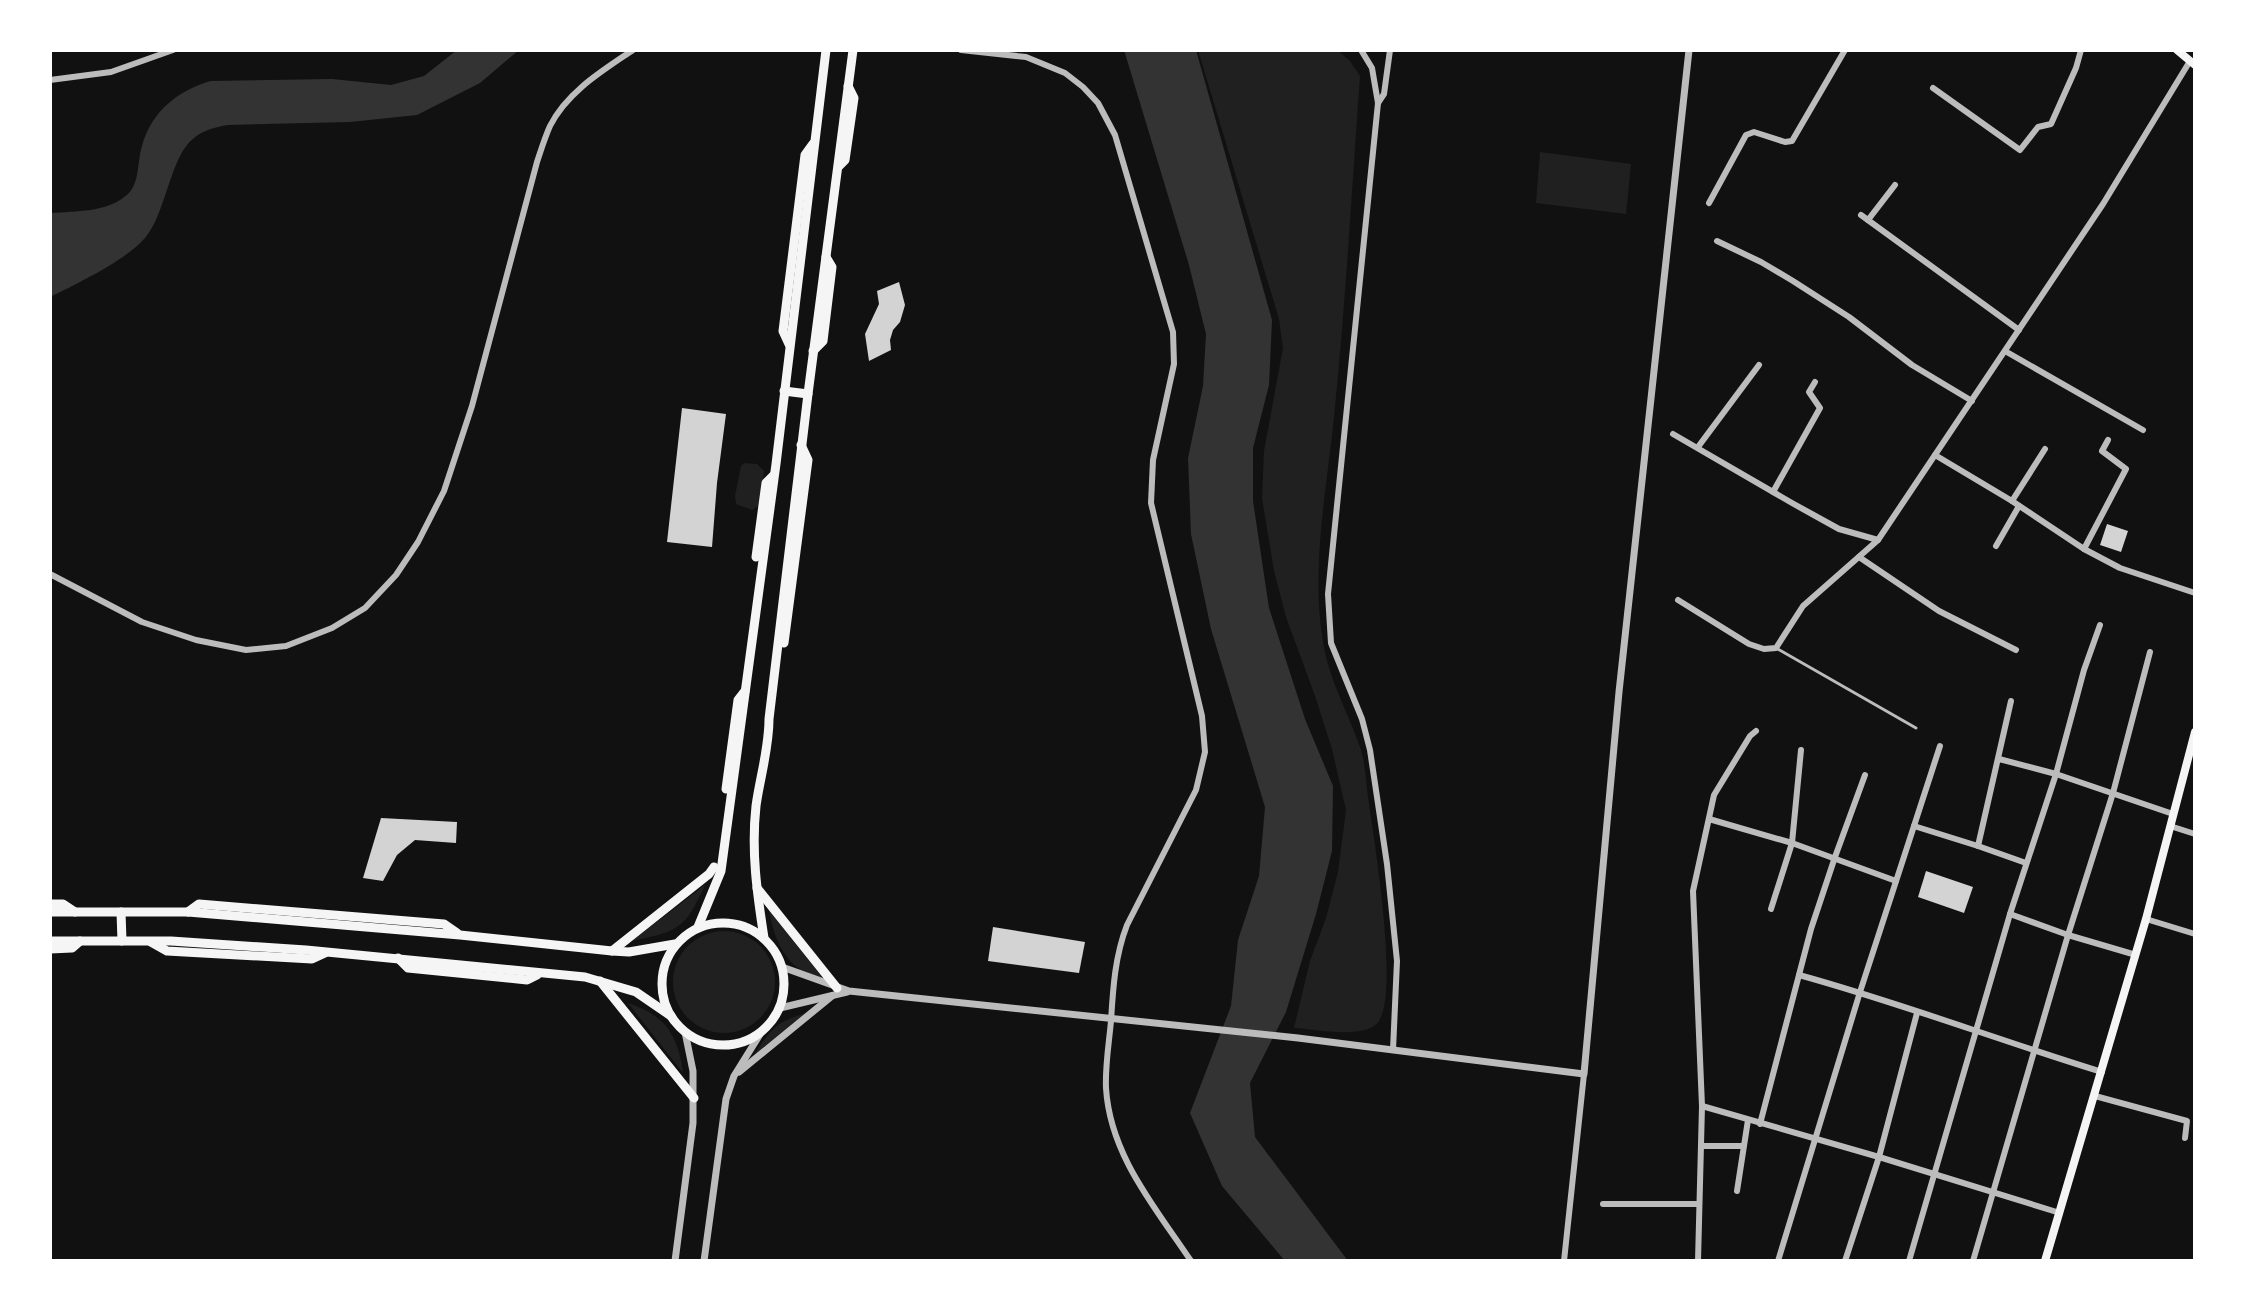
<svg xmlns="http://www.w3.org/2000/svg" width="2245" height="1311" font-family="'Fira Sans Condensed',sans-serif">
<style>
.green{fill:#202020}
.water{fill:#333}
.building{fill:#d3d3d3}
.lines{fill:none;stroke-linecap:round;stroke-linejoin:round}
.service{stroke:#bcbcbc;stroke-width:3}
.minor{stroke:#bcbcbc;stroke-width:6}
.tertiary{stroke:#bcbcbc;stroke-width:7}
.secondary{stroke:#f5f5f5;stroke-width:8}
.primary{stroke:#f5f5f5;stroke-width:9}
</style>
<rect width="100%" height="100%" fill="#111"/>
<g class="green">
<path d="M1198,50h139l13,11 10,15c-8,110 -14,221 -25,331 -7,77 -25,158 -12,235 6,38 26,72 38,108 5,17 5,36 8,54 6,42 29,181 11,215 -10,22 -66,10 -86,9l16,-67 16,-43 12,-46 8,-62 -14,-61 -17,-53 -29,-79 -12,-46 -12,-73 2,-47 19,-103 -4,-29z"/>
<path d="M1540,152l91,12 -5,50 -90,-11z"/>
<path d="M744,463l13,1 7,7 -4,34 -8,5 -16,-6 -1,-8 6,-30z"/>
<path d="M705,885c-20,44 -26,46 -73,56z"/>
<path d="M769,909l56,70c-7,-2 -14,-4 -20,-7 -22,-10 -33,-40 -36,-63z"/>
<circle cx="724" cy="982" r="51"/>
<path d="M628,1003c37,12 50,32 55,70z"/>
<path d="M806,1013l-51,41c15,-25 23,-33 51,-41z"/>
</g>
<g class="water">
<path d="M457,50h62l-39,33 -63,32 -67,7 -122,3c-12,2 -25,5 -34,13 -24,18 -28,76 -49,100 -19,22 -68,46 -95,59v-84c26,-2 57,0 78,-19 12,-12 9,-32 14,-48 9,-34 36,-56 69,-65l121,-2 59,6 33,-9z"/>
<path d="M1124,50h72l76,270 -3,65 -16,63v53l16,107 36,111 28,67 -1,65 -16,63 -30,98 -36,71 5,54 93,124h-63l-63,-75 -32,-73 41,-107 7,-66 21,-64 6,-69 -54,-178 -20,-95 -3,-76 15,-72 3,-52 -17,-69z"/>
</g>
<g class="building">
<path d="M899,282l6,23 -5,17 -7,8 -3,10 1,10 -22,11 -4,-27 14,-30 -2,-13z"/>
<path d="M682,408l44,6 -9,69 -5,64 -45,-5z"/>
<path d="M2107,524l21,7 -7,21 -21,-7z"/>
<path d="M381,818l76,4 -1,21 -41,-3 -18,15 -14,26 -20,-3z"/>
<path d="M1926,871l47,16 -9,26 -46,-16z"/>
<path d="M993,927l92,15 -6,31 -91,-12z"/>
</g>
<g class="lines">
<path class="service" d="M1776,648l140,80"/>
<g class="minor">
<path d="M961,50l65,7 39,16 18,14 15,16 17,32 58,197 1,32 -21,96 -2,43 51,213 3,36 -9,38 -69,135c-12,31 -14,63 -16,96 -2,22 -6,45 -5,67 4,67 49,119 85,173"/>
<path d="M1361,50l11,18 6,35 -50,491 3,49 31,76 8,31 17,114 10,97 -4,89"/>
<path d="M50,80l61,-8 62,-22"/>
<path d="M1933,88l87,62 18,-23 13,-3 25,-56 5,-18"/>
<path d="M1378,103l6,-9 6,-44"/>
<path d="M1709,203l37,-68 8,-3 31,10 7,-1 53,-91"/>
<path d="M1861,215l158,115"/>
<path d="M1868,220l27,-35"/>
<path d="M1717,241l44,21 32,19 56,36 63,48 60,36"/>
<path d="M2005,351l138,79"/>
<path d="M1673,434l119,69 47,26 39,11"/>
<path d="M1698,447l61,-82"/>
<path d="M1935,455l77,46 72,48 36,19 75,25"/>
<path d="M1773,492l47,-84 -11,-16 6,-10"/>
<path d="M2012,501l33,-52"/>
<path d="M1996,546l23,-40"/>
<path d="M2084,549l42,-80 -24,-18 6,-11"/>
<path d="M1859,557l80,54 77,39"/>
<path d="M50,574l92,48 54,18 50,10 40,-4 46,-18 33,-20 31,-33 22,-33 26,-51 28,-85 65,-244c4,-12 8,-25 13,-36 17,-34 52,-55 83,-76"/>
<path d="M1678,600l71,44 15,5 12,-1 27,-42 75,-66 225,-336 87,-143"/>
<path d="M1999,759l57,15 117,40"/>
<path d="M1709,819l83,24 104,38"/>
<path d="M1914,826l64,20 48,17"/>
<path d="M2170,826l25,8"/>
<path d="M1978,846l33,-145"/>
<path d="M1771,909l21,-66 9,-93"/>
<path d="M2010,914l58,21 68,20"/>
<path d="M2146,919l49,15"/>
<path d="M1799,975c102,28 202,66 303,97"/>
<path d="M2095,1096l92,25 -2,17"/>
<path d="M1702,1106l177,51 181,56"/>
<path d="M1760,1124l51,-195 24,-72 30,-82"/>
<path d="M1701,1146h42"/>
<path d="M1737,1191l11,-71"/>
<path d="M1603,1204h96"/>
<path d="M1564,1261l20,-187"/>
<path d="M1698,1261l4,-155 -9,-215 21,-96 36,-59 6,-5"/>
<path d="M1778,1261l82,-269 80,-246"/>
<path d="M1845,1261l34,-104 38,-144"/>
<path d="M1909,1261l101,-347 46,-140 28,-104 16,-45"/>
<path d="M1973,1261l95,-326 45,-142 37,-141"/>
</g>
<g class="tertiary">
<path d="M782,967l67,24 449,47 286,36 35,-382 70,-642"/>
<path d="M780,1008l67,-16"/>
<path d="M739,1072l93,-76"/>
<path d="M675,1261l18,-138v-52l-8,-39"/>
<path d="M704,1261l22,-162 8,-23 28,-45"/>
</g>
<g class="secondary">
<path d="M2177,50l18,15"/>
<path d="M2045,1261l101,-342 49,-187"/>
</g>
<g class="primary">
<path d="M839,166l6,-6 9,-62 -6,-12"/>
<path d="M789,344l-6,-13 22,-176 8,-11"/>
<path d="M813,351l10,-10 9,-74 -6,-10"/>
<path d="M784,391l24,3"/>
<path d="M756,557l10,-74 7,-7"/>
<path d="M784,643l24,-183 -7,-15"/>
<path d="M726,789l12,-89 7,-9"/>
<path d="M757,888l80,100"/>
<path d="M50,904h13l12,8"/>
<path d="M50,912h138l272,23 152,16 17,1 46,-8"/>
<path d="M121,912l1,29"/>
<path d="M188,912l11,-8 245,20 13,9"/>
<circle cx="723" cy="984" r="61"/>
<path d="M698,927l23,-56 55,-407 50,-414"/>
<path d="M764,938c-7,-45 -13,-87 -8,-132 4,-29 13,-57 13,-87l39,-325 45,-344"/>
<path d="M50,941h121l135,9 279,27 51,15 35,24"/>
<path d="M151,942l16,9 145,8 13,-6"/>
<path d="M50,949l22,-1 8,-7"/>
<path d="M612,951l97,-77 5,-7"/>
<path d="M398,958l10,10 119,12 10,-5"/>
<path d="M600,981l94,117"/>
</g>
</g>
<rect width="2245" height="1311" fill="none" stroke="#ffffff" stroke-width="104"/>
</svg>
